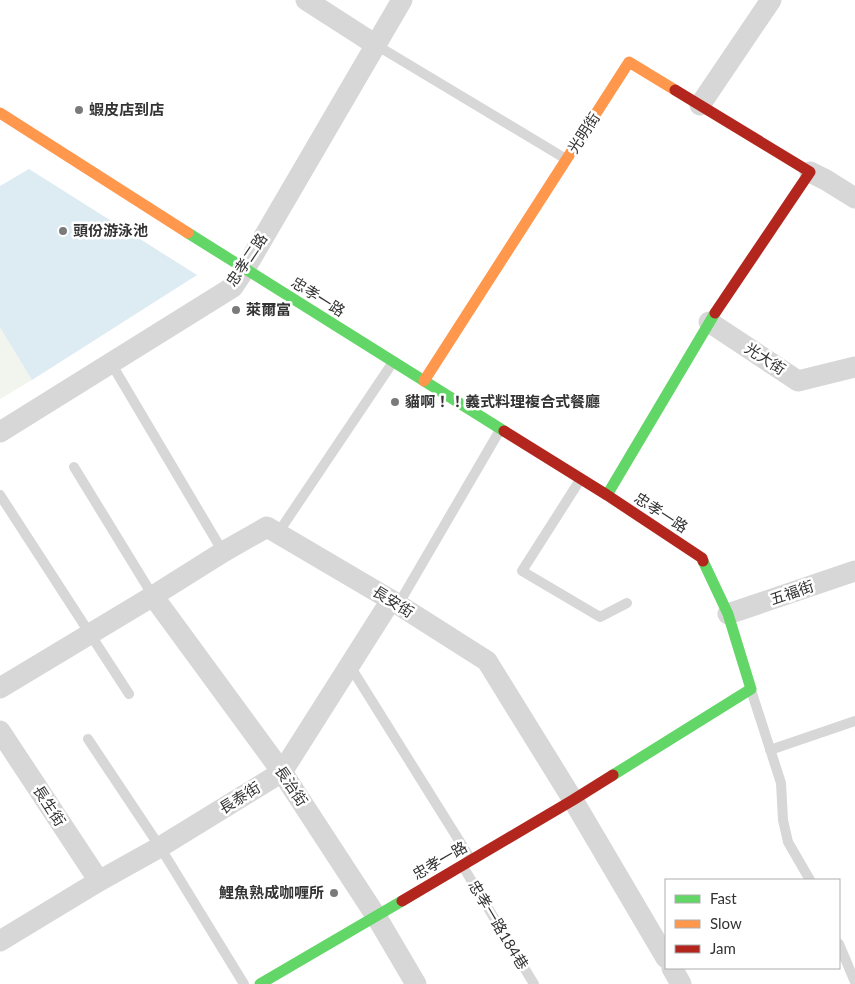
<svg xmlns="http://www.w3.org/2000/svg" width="855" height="984" font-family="Lato,'Noto Sans TC',sans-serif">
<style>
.green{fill:#f1f5ed}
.water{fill:#ddebf3}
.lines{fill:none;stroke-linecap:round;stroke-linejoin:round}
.lane{stroke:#d7d7d7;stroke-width:10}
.street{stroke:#d7d7d7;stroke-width:21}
.fast{stroke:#63d668;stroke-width:11}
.slow{stroke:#ff974d;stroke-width:11}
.jam{stroke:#b3261e;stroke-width:11}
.poi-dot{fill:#7a7a7a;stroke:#fff;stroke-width:2}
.labels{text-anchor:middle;stroke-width:5;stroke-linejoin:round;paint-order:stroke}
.poi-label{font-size:15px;font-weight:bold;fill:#333;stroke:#fff;text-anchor:start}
.street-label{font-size:15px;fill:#333;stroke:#fff}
</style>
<rect width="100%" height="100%" fill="#fff"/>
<path class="green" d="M0,325l32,55 -32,19z"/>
<path class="water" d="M29,169l168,106 -165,105 -32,-53v-141z"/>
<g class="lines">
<g class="lane">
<path d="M376,45l190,114"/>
<path d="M111,363l112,189"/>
<path d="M74,467l79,129"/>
<path d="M580,480l-58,91 78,46 27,-14"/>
<path d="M0,495l129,199"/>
<path d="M278,533l115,-171"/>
<path d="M398,605l102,-175"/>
<path d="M350,666l120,192"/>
<path d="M751,690l30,93 2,37 5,22 22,38"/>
<path d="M88,739l72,108 84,137"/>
<path d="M770,750l85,-29"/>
<path d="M462,865l72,119"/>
<path d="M839,944l16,38"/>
</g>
<g class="street">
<path d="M306,0l70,45"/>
<path d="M700,105l71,-105"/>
<path d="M810,172l16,8 29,18"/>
<path d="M709,322l89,59 57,-14"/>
<path d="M0,432l233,-145 12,-18 157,-269"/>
<path d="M153,596l129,176 94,144 40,68"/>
<path d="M728,614l127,-43"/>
<path d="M0,688l153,-92 70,-44 44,-25 124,73 96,61 86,139 93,158"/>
<path d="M0,731l99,150"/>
<path d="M0,941l99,-60 61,-34 122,-75 109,-172"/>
<path d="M672,968l9,16"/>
</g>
<g class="fast">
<path d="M188,233l316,198"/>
<path d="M607,495l108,-182"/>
<path d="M613,775l138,-86 -23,-75 -25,-53"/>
<path d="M260,984l142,-83"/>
</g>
<g class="slow">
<path d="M0,113l188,120"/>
<path d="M424,381l205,-319 46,28"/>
</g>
<g class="jam">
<path d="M675,90l135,82 -95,141"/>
<path d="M504,431l103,64 95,63 1,3"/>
<path d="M402,901l171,-101 40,-25"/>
</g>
</g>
<g class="poi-dot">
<circle cx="79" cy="110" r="5"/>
<circle cx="63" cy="231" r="5"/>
<circle cx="236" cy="310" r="5"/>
<circle cx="395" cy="402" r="5"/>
<circle cx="334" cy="893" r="5"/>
</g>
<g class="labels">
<g class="poi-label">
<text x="89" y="115">蝦皮店到店</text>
<text x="73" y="236">頭份游泳池</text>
<text x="246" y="315">萊爾富</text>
<text x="405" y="407">貓啊！！義式料理複合式餐廳</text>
<text x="324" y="898" text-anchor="end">鯉魚熟成咖喱所</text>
</g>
<g class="street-label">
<text transform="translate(584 133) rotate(-57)" y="5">光明街</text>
<text transform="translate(247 260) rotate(-56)" y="5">忠孝二路</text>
<text transform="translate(318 297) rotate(32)" y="5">忠孝一路</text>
<text transform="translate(765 359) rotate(33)" y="5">光大街</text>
<text transform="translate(661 513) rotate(33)" y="5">忠孝一路</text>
<text transform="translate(792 593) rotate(-19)" y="5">五福街</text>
<text transform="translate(393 602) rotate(32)" y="5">長安街</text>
<text transform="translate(291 786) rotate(56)" y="5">長治街</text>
<text transform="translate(240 798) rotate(-32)" y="5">長泰街</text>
<text transform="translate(49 806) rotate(57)" y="5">長生街</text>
<text transform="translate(440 861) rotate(-30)" y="5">忠孝一路</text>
<text transform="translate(498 925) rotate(59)" y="5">忠孝一路184巷</text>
</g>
</g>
<rect x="665" y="879" width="175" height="90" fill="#ffffff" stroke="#adadad"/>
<rect x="675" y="895" width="25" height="8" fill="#63d668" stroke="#adadad"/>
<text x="710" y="904" font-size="15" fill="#333333">Fast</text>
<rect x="675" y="920" width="25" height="8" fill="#ff974d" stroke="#adadad"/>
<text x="710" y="929" font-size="15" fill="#333333">Slow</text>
<rect x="675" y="945" width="25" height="8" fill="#b3261e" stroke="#adadad"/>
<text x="710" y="954" font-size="15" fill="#333333">Jam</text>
</svg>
